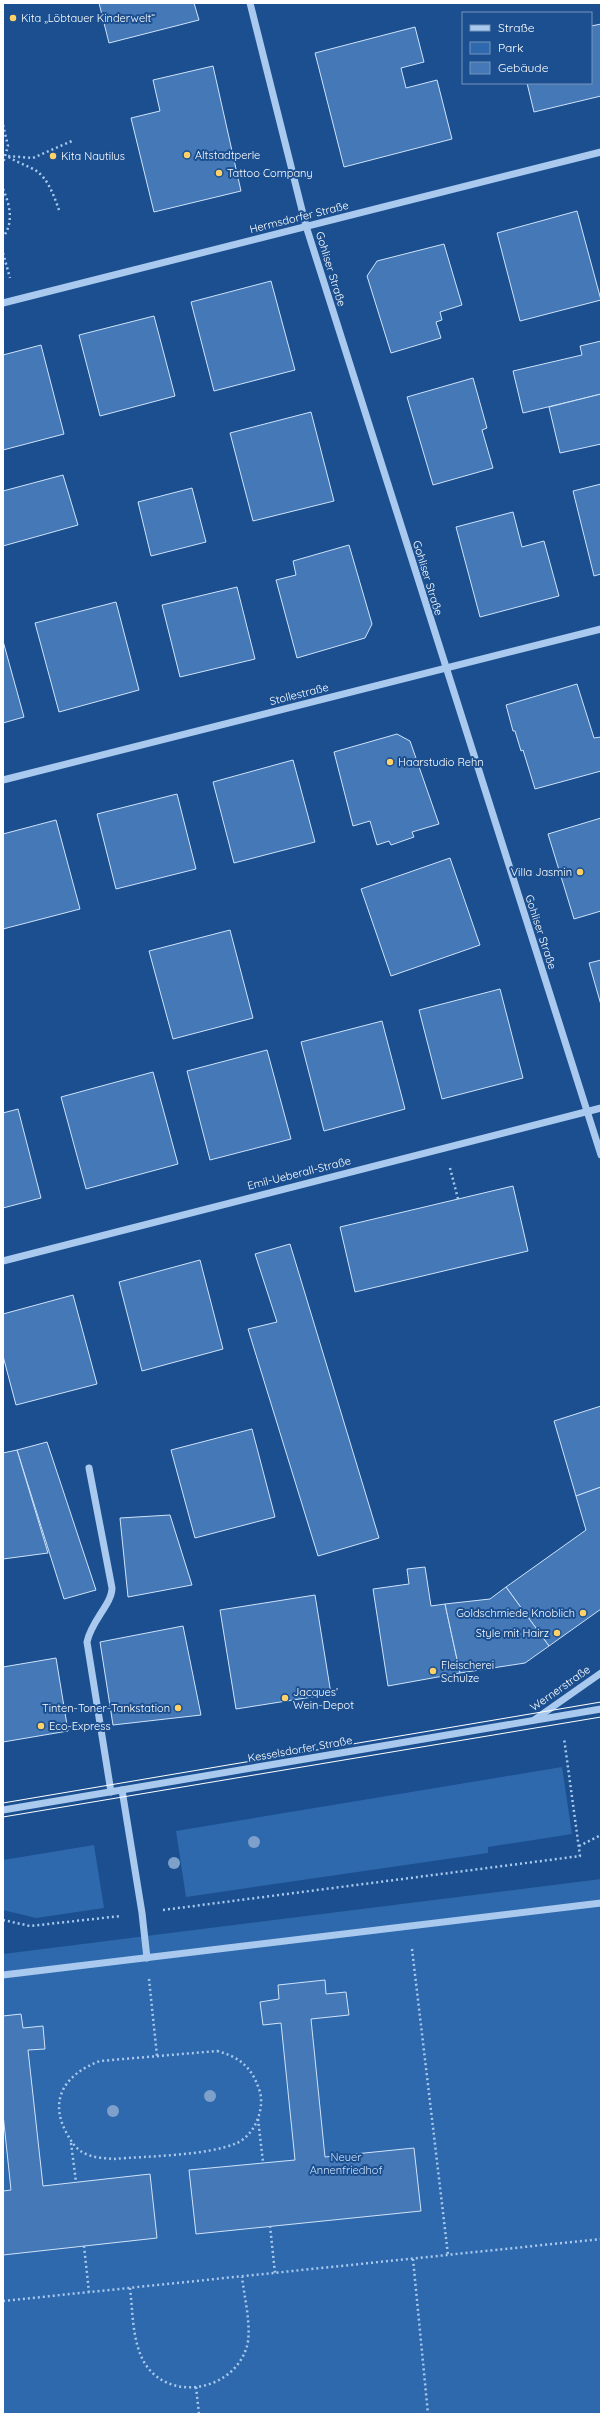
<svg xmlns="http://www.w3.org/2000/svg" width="604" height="2417" font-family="Quicksand,sans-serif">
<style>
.green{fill:#2e69ad}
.building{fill:#4478b7;stroke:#cfe3fa}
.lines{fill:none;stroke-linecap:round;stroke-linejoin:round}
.path{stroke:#a9c9ee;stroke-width:2.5;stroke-dasharray:2 3;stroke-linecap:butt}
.minor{stroke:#a9c9ee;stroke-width:7}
.tram{stroke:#fff;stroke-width:1}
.tree{fill:#7ea0ca}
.poi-dot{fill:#ffd166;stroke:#1b4f8f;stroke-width:1.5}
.labels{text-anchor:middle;stroke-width:4;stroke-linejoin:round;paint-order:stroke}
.poi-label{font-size:11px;fill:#fff;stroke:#1b4f8f;text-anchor:start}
.street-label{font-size:11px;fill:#fff;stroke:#1b4f8f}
.park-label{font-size:11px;fill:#cfe3fa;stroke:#1b4f8f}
</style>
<rect width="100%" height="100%" fill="#1b4f8f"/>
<g class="green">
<path d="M562,1767l10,67 -84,13v6l-302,44 -10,-66z"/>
<path d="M94,1845l10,63 -68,10 -33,-8v-50z"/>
<path d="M601,1879v535h-598v-460z"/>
</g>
<g class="building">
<path d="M99,3h95l5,17 -90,23z"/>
<path d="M601,24v72l-67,16 -7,-29h64v-57z"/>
<path d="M415,27l9,35 -23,6 5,20 31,-8 15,59 -108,28 -29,-114z"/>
<path d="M213,66l28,125 -87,21 -23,-94 29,-7 -7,-31z"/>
<path d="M577,211l24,89 -81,21 -23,-88z"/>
<path d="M444,244l18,61 -22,7 2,8 -6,2 5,16 -50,15 -24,-77 10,-15z"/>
<path d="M271,281l24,89 -81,21 -23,-89z"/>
<path d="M154,316l21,80 -75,20 -21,-81z"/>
<path d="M601,341v53l-78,19 -10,-42 69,-16 -2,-9z"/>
<path d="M41,345l23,89 -61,16v-95z"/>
<path d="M473,378l14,50 -5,2 11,38 -60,17 -26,-88z"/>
<path d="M601,394v50l-41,9 -11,-46z"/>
<path d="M311,412l23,89 -81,20 -23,-88z"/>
<path d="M63,475l15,50 -75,21v-55z"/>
<path d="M601,484v90l-7,2 -21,-85z"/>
<path d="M192,488l14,54 -55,14 -13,-54z"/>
<path d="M513,512l9,35 22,-6 15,55 -79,21 -24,-90z"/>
<path d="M349,545l23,79 -7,14 -68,20 -21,-78 20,-5 -3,-14z"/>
<path d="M237,587l18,72 -75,18 -18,-72z"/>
<path d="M116,602l23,88 -80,22 -24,-89z"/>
<path d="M3,641l21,76 -21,6z"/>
<path d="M577,684l17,54 7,-1v34l-66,18 -12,-39 -2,1 -6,-20h-2l-7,-26z"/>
<path d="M397,734l13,7 29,83 -27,8 2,5 -23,8 -2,-4 -12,4 -7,-24 -17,5 -19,-74z"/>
<path d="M293,760l22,82 -81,21 -21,-81z"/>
<path d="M177,794l19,75 -80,20 -19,-75z"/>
<path d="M601,818v93l-27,8 -26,-85z"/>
<path d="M56,820l24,89 -77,20v-95z"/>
<path d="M450,858l30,87 -89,31 -30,-87z"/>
<path d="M230,930l23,88 -80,21 -24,-88z"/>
<path d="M601,960v45l-12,-42z"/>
<path d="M500,989l23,89 -81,21 -23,-89z"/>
<path d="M382,1021l23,88 -81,22 -23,-89z"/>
<path d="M267,1050l24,89 -81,21 -23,-89z"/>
<path d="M153,1072l25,92 -92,25 -25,-92z"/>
<path d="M18,1109l23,89 -38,10v-95z"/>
<path d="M513,1186l15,65 -173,41 -15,-65z"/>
<path d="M290,1244l89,294 -61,18 -70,-227 29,-7 -22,-68z"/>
<path d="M200,1260l23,89 -81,22 -23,-89z"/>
<path d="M73,1295l24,89 -81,21 -13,-49v-42z"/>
<path d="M601,1406v81l-25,9 -22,-75z"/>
<path d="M252,1429l23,88 -80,21 -24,-88z"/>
<path d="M47,1442l49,148 -32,9 -47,-149z"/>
<path d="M17,1450l31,103 -45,6v-106z"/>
<path d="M601,1487v122l-52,37 -43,-59 80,-57 -10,-34z"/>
<path d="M170,1515l22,70 -64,12 -8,-79z"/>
<path d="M425,1567l6,39 14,-2 15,69 -72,13 -15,-97 36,-5 -2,-15z"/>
<path d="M506,1587l43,59 -24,17 -65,10 -15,-69 45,-5z"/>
<path d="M315,1595l16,99 -95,15 -16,-99z"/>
<path d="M183,1626l18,89 -88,10 -13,-83z"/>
<path d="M56,1658l12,73 -65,11v-75z"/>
<path d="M325,1980l1,14 20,-2 3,23 -38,4 14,138 89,-9 7,63 -225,23 -7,-64 106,-10 -14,-137 -18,2 -3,-23 19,-3 -1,-14z"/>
<path d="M21,2014l2,14 20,-2 2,23 -17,1 15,136 107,-12 7,64 -154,17v-64l8,-1 -8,-76v-98z"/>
</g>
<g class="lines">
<g class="path">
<path d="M3,125l5,21 -5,17"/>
<path d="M3,189c7,16 11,34 0,48"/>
<path d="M59,210c-5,-14 -11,-32 -24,-40 -9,-5 -19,-8 -28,-14l26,2 39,-17"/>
<path d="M3,253l7,25"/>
<path d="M450,1168l8,31"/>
<path d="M579,1846l22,-11"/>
<path d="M163,1910l417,-54 -16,-118"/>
<path d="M3,1920l27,6 91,-10"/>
<path d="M412,1949l36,306"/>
<path d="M149,1979l8,77"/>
<path d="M217,2051c22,6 34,15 42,38 7,18 -4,46 -22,54 -30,13 -90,13 -124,16 -9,-1 -18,-1 -27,-5 -10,-4 -15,-13 -20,-22 -18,-34 1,-59 34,-71z"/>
<path d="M258,2119l5,43"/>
<path d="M71,2143l5,39"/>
<path d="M270,2226l5,47"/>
<path d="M84,2246l5,46"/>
<path d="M413,2259l15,155"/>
<path d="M130,2288c3,25 2,52 14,74 24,41 88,29 102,-13 7,-18 -2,-53 -4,-72"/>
<path d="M3,2301l598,-62"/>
<path d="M196,2387l3,27"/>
</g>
<g class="minor">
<path d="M250,3l56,223 295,929"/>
<path d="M3,303l598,-151"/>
<path d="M3,780l598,-151"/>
<path d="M3,1261l598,-153"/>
<path d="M89,1468l23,120c0,16 -21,33 -25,54l24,150"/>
<path d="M534,1720l67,-47"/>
<path d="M122,1790l20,123 5,45"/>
<path d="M3,1810l598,-101"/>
<path d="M3,1975l598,-72"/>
</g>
<g class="tram">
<path d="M3,1803l598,-101"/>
<path d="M3,1817l598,-100"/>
</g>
</g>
<g class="tree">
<circle cx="254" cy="1842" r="6"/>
<circle cx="174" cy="1863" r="6"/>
<circle cx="210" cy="2096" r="6"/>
<circle cx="113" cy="2111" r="6"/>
</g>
<g class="poi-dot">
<circle cx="13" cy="18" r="4"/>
<circle cx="187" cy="155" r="4"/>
<circle cx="53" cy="156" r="4"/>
<circle cx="219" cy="173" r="4"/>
<circle cx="390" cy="762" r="4"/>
<circle cx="580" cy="872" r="4"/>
<circle cx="583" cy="1613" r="4"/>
<circle cx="557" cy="1633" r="4"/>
<circle cx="433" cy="1671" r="4"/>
<circle cx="285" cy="1698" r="4"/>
<circle cx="178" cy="1708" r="4"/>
<circle cx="41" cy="1726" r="4"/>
</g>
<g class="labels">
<g class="poi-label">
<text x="21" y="22">Kita „Löbtauer Kinderwelt“</text>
<text x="195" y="159">Altstadtperle</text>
<text x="61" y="160">Kita Nautilus</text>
<text x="227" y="177">Tattoo Company</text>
<text x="398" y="766">Haarstudio Rehn</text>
<text x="572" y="876" text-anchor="end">Villa Jasmin</text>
<text x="575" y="1617" text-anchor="end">Goldschmiede Knoblich</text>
<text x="549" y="1637" text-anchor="end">Style mit Hairz</text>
<text x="441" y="1669">Fleischerei<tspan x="441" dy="13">Schulze</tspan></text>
<text x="293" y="1696">Jacques’<tspan x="293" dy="13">Wein-Depot</tspan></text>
<text x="170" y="1712" text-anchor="end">Tinten-Toner-Tankstation</text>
<text x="49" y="1730">Eco-Express</text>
</g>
<g class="street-label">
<text transform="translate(299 217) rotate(-14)" y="4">Hermsdorfer Straße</text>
<text transform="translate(331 269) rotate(73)" y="4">Gohliser Straße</text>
<text transform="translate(428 578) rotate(73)" y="4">Gohliser Straße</text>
<text transform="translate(299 694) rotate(-14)" y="4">Stollestraße</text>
<text transform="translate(541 932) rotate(72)" y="4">Gohliser Straße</text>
<text transform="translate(299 1173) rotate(-14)" y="4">Emil-Ueberall-Straße</text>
<text transform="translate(560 1688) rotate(-35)" y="4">Wernerstraße</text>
<text transform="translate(300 1749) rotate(-10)" y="4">Kesselsdorfer Straße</text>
</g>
<g class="park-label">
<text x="346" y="2161">Neuer<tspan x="346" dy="13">Annenfriedhof</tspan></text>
</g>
</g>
<rect width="604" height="2417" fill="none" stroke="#ffffff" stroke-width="8"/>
<rect x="462" y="12" width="130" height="72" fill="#1b4f8f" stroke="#7695bc"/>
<rect x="470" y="25" width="20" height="6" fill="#a9c9ee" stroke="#7695bc"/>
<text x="498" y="32" font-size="12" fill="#ffffff">Straße</text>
<rect x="470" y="42" width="20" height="12" fill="#2e69ad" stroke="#7695bc"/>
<text x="498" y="52" font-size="12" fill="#ffffff">Park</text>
<rect x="470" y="62" width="20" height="12" fill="#4478b7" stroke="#7695bc"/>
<text x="498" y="72" font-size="12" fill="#ffffff">Gebäude</text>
</svg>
